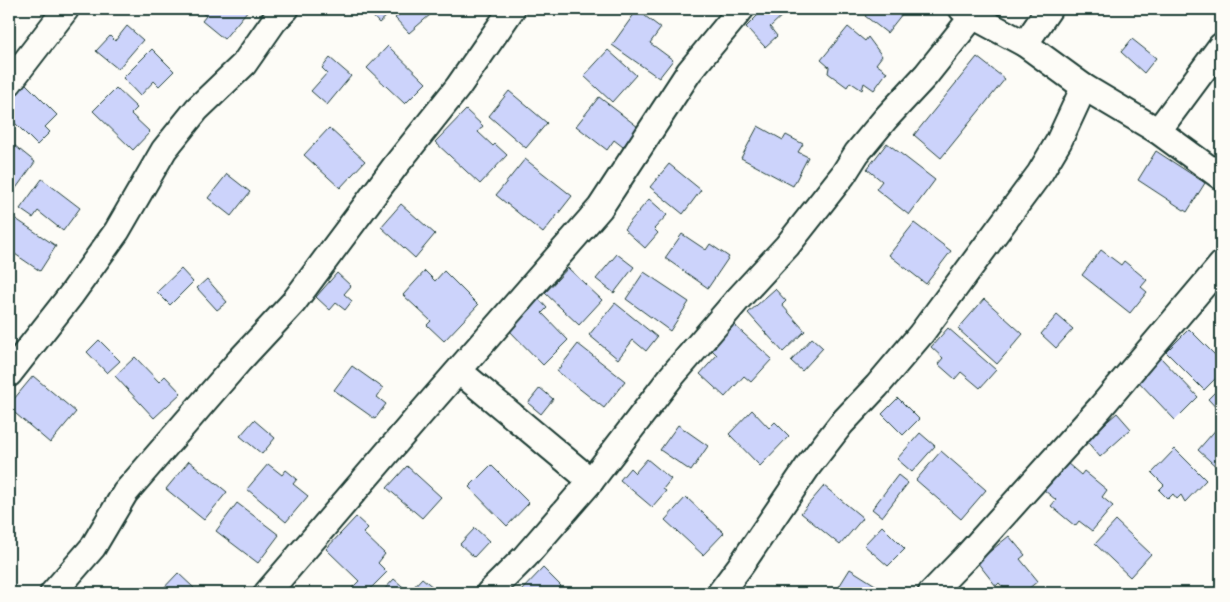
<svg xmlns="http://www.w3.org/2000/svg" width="1230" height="602" font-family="Itim,sans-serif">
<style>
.building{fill:#ccd3fb;stroke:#1f3d34}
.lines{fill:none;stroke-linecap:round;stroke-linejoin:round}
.street-casing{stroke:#1f3d34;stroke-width:29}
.street{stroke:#fdfcf7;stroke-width:25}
</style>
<rect width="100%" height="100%" fill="#fdfcf7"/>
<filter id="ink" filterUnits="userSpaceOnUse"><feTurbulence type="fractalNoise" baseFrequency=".02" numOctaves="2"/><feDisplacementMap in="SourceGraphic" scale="10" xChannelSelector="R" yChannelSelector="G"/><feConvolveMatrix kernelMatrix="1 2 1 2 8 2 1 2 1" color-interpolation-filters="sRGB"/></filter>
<g filter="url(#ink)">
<g class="building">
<path d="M197,9h52l-25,30 -22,-18 4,-5z"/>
<path d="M366,9h29l-16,14z"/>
<path d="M406,9h21l4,5 -22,19 -14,-15z"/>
<path d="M764,9h20l3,2 -17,16 7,9 -12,11 -19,-20z"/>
<path d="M870,9h36l-19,24 -22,-17z"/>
<path d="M637,10l24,18 -11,15 23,17 -14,18 -47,-33z"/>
<path d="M127,26l16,14 -25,29 -22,-18 14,-15 5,5z"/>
<path d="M848,27l17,14 3,-4 14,19 -6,8 11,8 -13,18 -10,-7 -2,7 -12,-8 -3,5 -19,-14 1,-6 -8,-7z"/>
<path d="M1132,39l24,19 -12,15 -23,-21z"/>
<path d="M388,46l38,37 -21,21 -38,-36z"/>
<path d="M152,49l22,22 -15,15 -5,-5 -14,15 -17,-18z"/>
<path d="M608,50l28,25 -24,27 -28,-26z"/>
<path d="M977,57l28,22 -64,79 -27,-23z"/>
<path d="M330,58l21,18 -24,29 -16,-14 16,-18 -5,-5z"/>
<path d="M25,83l32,32 -12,12 5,5 -13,13 -28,-28v-18z"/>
<path d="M116,88l21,20 -6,6 19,18 -17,18 -40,-39z"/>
<path d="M509,91l38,32 -21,25 -37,-32z"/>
<path d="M599,97l39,30 -15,20 -9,-7 -7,10 -31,-24z"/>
<path d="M466,110l17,16 -5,6 15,14 2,-2 12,11 -27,29 -45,-42z"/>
<path d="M758,126l25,14 3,-5 17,9 -5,8 10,5 -15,29 -52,-28z"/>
<path d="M329,128l36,33 -25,27 -36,-33z"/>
<path d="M9,141l26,21 -21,29 -5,-5z"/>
<path d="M887,143l48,37 -26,35 -33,-26 6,-8 -15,-12z"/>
<path d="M1156,151l49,32 -18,29 -49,-32z"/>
<path d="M525,159l47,37 -29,37 -47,-38z"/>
<path d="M669,164l32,26 -18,24 -33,-27z"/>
<path d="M227,174l23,18 -19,24 -23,-18z"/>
<path d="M42,179l38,29 -17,23 -25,-20 -5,7 -13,-9z"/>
<path d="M649,199l18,16 -13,14 4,4 -13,15 -21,-19z"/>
<path d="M401,204l34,30 -20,24 -34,-31z"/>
<path d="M10,215l46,31 -16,25 -31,-21z"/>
<path d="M914,223l37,28 -25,33 -37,-29z"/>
<path d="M682,234l24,16 4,-6 19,13 -21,31 -43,-30z"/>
<path d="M1101,250l20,15 3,-4 23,19 -6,7 6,5 -17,21 -48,-38z"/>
<path d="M617,254l17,13 -20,26 -18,-14z"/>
<path d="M568,268l34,32 -23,25 -34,-32z"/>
<path d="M181,269l12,13 -23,23 -13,-13z"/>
<path d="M425,271l10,10 9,-10 34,34 -34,36 -17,-16 4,-4 -28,-26z"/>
<path d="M644,272l45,30 -19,29 -44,-32z"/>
<path d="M337,273l14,13 -7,8 8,7 -7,9 -9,-7 -6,7 -14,-13z"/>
<path d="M207,279l20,23 -10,8 -20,-22z"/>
<path d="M775,289l11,12 -4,4 23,26 -22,21 -35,-39z"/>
<path d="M537,297l10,11 -5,5 26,27 -25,25 -37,-38z"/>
<path d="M984,299l39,35 -26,30 -39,-35z"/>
<path d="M615,303l42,34 -11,14 -13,-11 -15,19 -29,-24z"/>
<path d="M1057,315l16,14 -17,19 -15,-14z"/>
<path d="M734,325l38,34 -21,23 -7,-6 -19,21 -25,-23 17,-19 -6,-6z"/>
<path d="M948,328l48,42 -16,18 -19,-16 -6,7 -17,-15 5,-6 -12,-11z"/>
<path d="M1189,329l32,32v12l-17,17 -38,-38z"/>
<path d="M812,338l11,10 -21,23 -11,-10z"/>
<path d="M99,340l21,21 -13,12 -20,-21z"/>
<path d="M578,344l47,37 -21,27 -47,-37z"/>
<path d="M135,357l24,25 6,-6 16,17 -27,25 -39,-42z"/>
<path d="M1161,358l37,39 -23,23 -38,-40z"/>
<path d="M352,366l31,22 -6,9 9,7 -11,15 -41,-29z"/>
<path d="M33,376l43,36 -26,31 -41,-35v-3z"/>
<path d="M1221,386v27l-13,-14z"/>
<path d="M540,388l13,11 -12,15 -13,-11z"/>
<path d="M898,398l21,21 -16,16 -21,-21z"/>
<path d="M752,410l17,18 6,-6 14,14 -29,30 -31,-32z"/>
<path d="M1117,413l14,16 -31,28 -14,-17z"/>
<path d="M254,420l21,18 -13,16 -22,-18z"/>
<path d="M678,425l30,21 -17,25 -31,-21z"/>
<path d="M1219,426l2,2v43l-23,-21z"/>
<path d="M920,433l15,13 -23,26 -15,-13z"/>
<path d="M1175,449l31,31 -21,22 -4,-7 -4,4 -4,-5 -5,5 -9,-9 5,-5 -12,-12z"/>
<path d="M941,451l45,39 -25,29 -45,-39z"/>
<path d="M647,459l24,20 -8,10 3,2 -14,16 -32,-27 10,-12 5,5z"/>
<path d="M189,461l38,31 -23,28 -38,-31z"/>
<path d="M1067,463l14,12 3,-4 23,19 -5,7 11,9 -21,25 -13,-10 -4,5 -24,-20 5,-6 -12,-10z"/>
<path d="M268,464l14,11 4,-5 11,9 -4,5 15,12 -22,26 -39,-33z"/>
<path d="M491,465l38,38 -22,23 -38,-39z"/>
<path d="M407,466l34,31 -19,21 -35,-30z"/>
<path d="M898,475l10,8 -26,34 -10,-8z"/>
<path d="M824,486l39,32 -23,27 -39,-32z"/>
<path d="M686,497l38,36 -21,22 -38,-35z"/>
<path d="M237,503l42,32 -21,28 -42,-32z"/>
<path d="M356,517l12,11 -5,5 22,21 -7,9 9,9 -21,21h-8l-6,-5 7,-7 -33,-32z"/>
<path d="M1116,521l35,33 -21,23 -35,-33z"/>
<path d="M882,526l23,23 -17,17 -24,-21z"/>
<path d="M475,528l14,13 -15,16 -14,-13z"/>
<path d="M1009,536l16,19 -5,4 18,22 -15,12h-15l-9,-10 -3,3 -19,-24z"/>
<path d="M543,568l18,18 -6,6 2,1h-38z"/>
<path d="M850,569l38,24h-53z"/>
<path d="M178,573l16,15 -5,5h-30z"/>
<path d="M422,578l18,15h-59l13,-14 15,13z"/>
</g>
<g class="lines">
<defs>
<g id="street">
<path d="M962,9l11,7 52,28 59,43 74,44 63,46"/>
<path d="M1025,44l24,-35"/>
<path d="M9,83l57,-74"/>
<path d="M1158,131l63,-85"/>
<path d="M459,371l132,110"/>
<path d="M9,374l62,-79 46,-64 47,-81 33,-41 47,-45 30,-43 12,-12"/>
<path d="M53,593l40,-46 32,-54 114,-132 54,-58 103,-138 62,-78 54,-78"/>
<path d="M267,593l150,-175 183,-210 89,-136 52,-63"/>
<path d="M489,593l36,-36 66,-76 80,-104 67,-78 49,-53 56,-71 14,-22 29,-35 40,-43 47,-59"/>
<path d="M720,593l21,-28 68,-100 32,-41 36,-38 44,-52 119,-161 19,-32 25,-54"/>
<path d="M931,593l34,-35 135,-150 121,-143"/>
</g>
</defs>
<use href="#street" class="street-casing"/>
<use href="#street" class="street"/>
</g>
</g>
<rect width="1230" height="602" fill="none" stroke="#fdfcf7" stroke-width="30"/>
<rect x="15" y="15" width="1200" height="572" fill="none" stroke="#1f3d34" stroke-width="2" filter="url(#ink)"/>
</svg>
